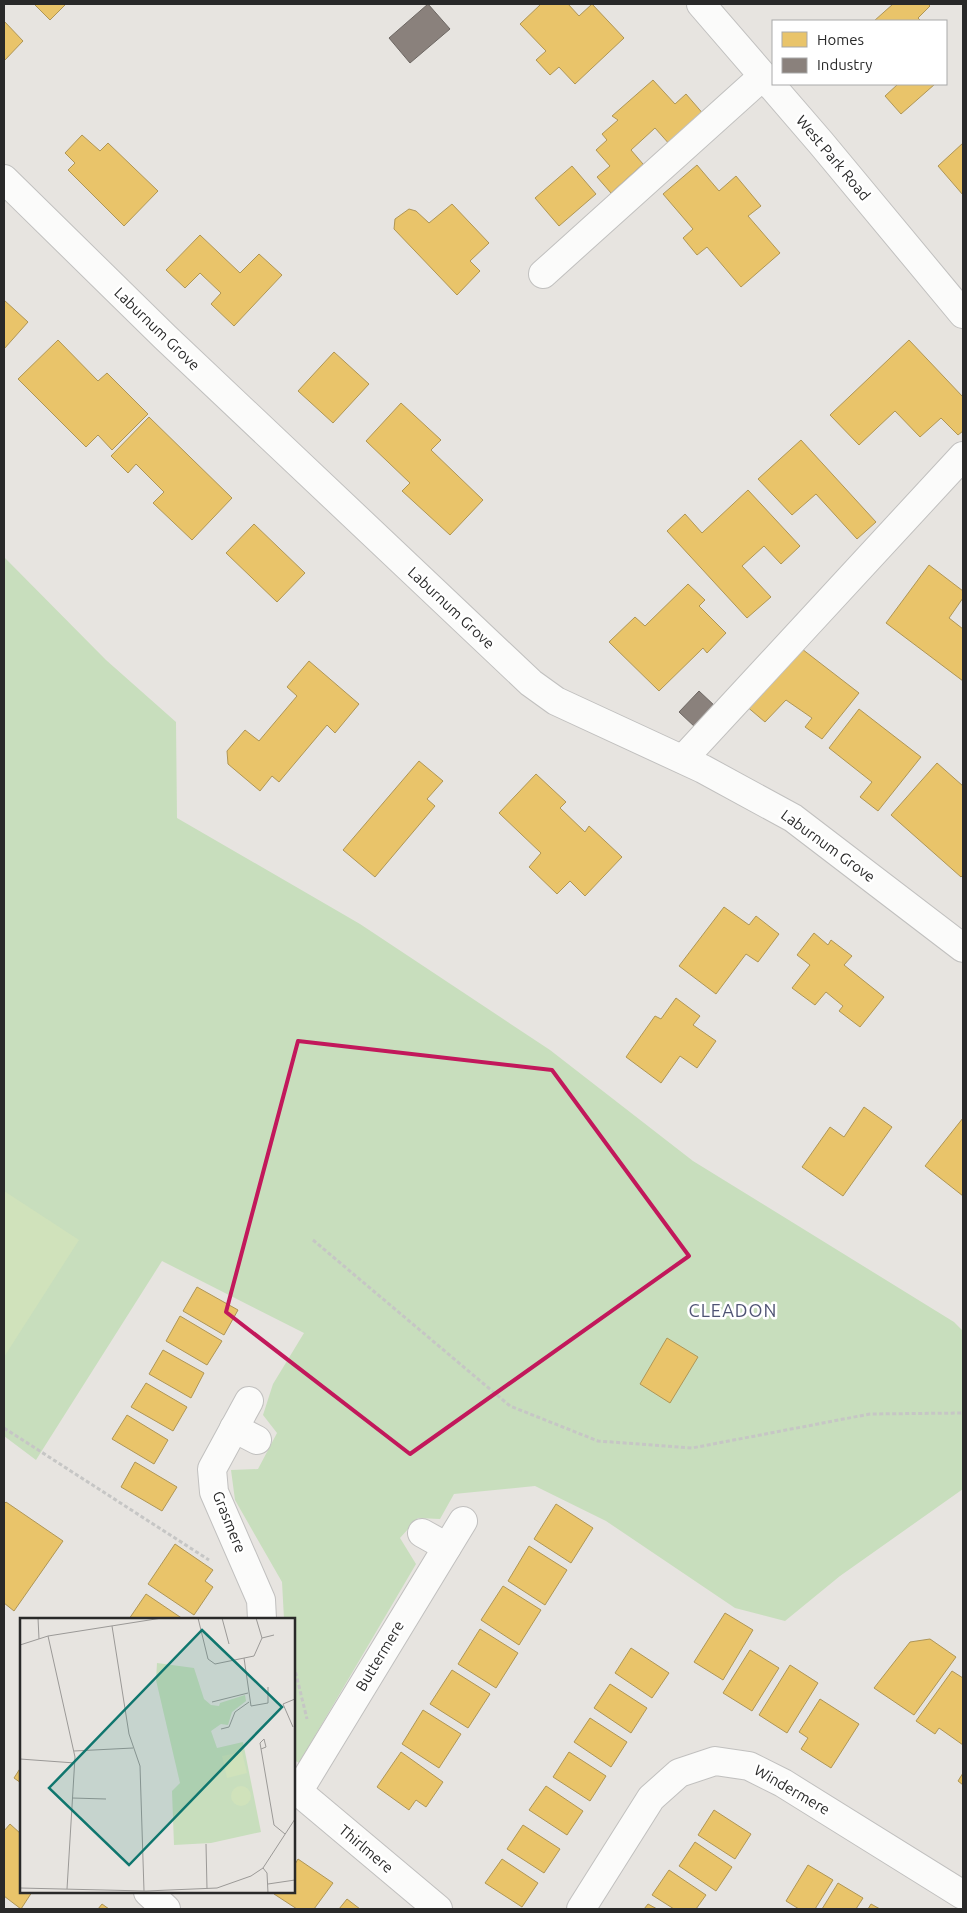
<svg xmlns="http://www.w3.org/2000/svg" width="967" height="1913" font-family="Ubuntu,sans-serif">
<style>
.green{fill:#c8debd}
.pitch{fill:#d0e2bb}
.homes{fill:#e9c46a;stroke:#af9656}
.industry{fill:#8a817c;stroke:#6d6763}
.lines{fill:none;stroke-linecap:round;stroke-linejoin:round}
.minor-casing{stroke:#c1c0bf;stroke-width:30}
.path{stroke:#c6c6c5;stroke-width:3;stroke-dasharray:4 2.5;stroke-linecap:butt}
.minor{stroke:#fbfbfa;stroke-width:28}
.marked{fill:none;stroke:#c2185b;stroke-width:4;stroke-linejoin:round}
.labels{text-anchor:middle;stroke-width:5;stroke-linejoin:round;paint-order:stroke}
.street-label{font-size:15px;fill:#292929;stroke:#fff}
.quarter-label{font-size:18px;letter-spacing:1px;fill:#4f5374;stroke:#fff}
.inset-road{fill:none;stroke:#9b9997;stroke-width:1}
.view{fill:#0f766e;fill-opacity:0.15;stroke:#0f766e;stroke-width:2.5}
.inset-edge{fill:none;stroke:#292929;stroke-width:2.5}
</style>
<rect width="100%" height="100%" fill="#e7e4e0"/>
<path class="green" d="M4,557l102,103 70,62 1,96 183,106 190,126 143,111 261,161 9,9v158l-123,87 -55,45 -50,-13 -129,-87 -71,-35 -81,8 -14,25 -22,-1 -18,20 16,26 -117,199 -5,-3v-141h-10l-2,-37 -47,-82 -4,-30 27,-1 19,-36 -14,-18 10,-31 31,-51 -142,-72 -126,199 -32,-24z"/>
<path class="pitch" d="M4,1191l75,49 -75,117z"/>
<g class="homes">
<path d="M34,4h32l-16,16z"/>
<path d="M541,4h27l11,12 13,-12 32,34 -49,46 -16,-17 -9,8 -14,-15 10,-9 -26,-27z"/>
<path d="M893,4h35l2,2 -12,12 3,3h-47z"/>
<path d="M4,21l19,20 -19,20z"/>
<path d="M653,80l22,24 11,-10 19,22 -34,30 -16,-18 -24,22 12,14 -32,29 -14,-16 13,-11 -14,-16 11,-10 -5,-6 16,-14 -6,-4z"/>
<path d="M898,84h37l-34,30 -16,-18z"/>
<path d="M82,135l18,16 8,-8 50,48 -34,35 -56,-56 7,-7 -10,-10z"/>
<path d="M963,143v52l-25,-29z"/>
<path d="M697,165l22,26 17,-15 25,30 -13,10 32,37 -39,34 -34,-40 -10,8 -14,-17 10,-9 -30,-35z"/>
<path d="M572,166l24,28 -37,32 -24,-28z"/>
<path d="M452,204l37,39 -19,18 10,10 -23,24 -63,-66 1,-10 14,-10 7,2 13,12z"/>
<path d="M200,235l40,38 19,-19 23,21 -48,51 -23,-22 10,-11 -21,-20 -15,15 -19,-18z"/>
<path d="M4,300l24,22 -24,27z"/>
<path d="M58,340l40,41 9,-8 41,41 -36,36 -14,-15 -12,12 -68,-68z"/>
<path d="M909,340l54,57v34l-5,4 -17,-17 -21,19 -25,-26 -36,34 -29,-30z"/>
<path d="M334,352l35,32 -36,39 -35,-32z"/>
<path d="M401,403l40,37 -10,10 52,50 -33,35 -48,-44 8,-8 -44,-42z"/>
<path d="M149,417l83,81 -40,42 -39,-37 11,-11 -28,-28 -8,9 -17,-17z"/>
<path d="M801,440l75,82 -19,17 -41,-45 -24,21 -34,-36z"/>
<path d="M748,490l52,56 -19,18 -17,-18 -22,20 29,31 -24,21 -80,-87 18,-17 17,19z"/>
<path d="M254,524l51,49 -28,29 -51,-49z"/>
<path d="M929,565l34,26v7l-14,20 14,11v52l-77,-58z"/>
<path d="M688,584l17,16 -6,6 27,27 -19,20 -4,-5 -44,43 -50,-49 26,-25 10,9z"/>
<path d="M802,649l57,44 -37,46 -17,-12 7,-9 -26,-18 -21,22 -20,-17z"/>
<path d="M309,661l50,43 -24,29 -8,-8 -48,57 -7,-6 -12,15 -32,-27 -1,-13 18,-21 14,11 38,-45 -10,-9z"/>
<path d="M859,709l62,48 -43,54 -18,-14 12,-15 -43,-34z"/>
<path d="M419,761l24,20 -16,18 8,7 -60,71 -32,-27z"/>
<path d="M937,763l26,23v89l-2,2 -70,-62z"/>
<path d="M536,774l30,28 -6,6 25,24 4,-6 33,31 -37,39 -15,-15 -13,13 -28,-27 12,-14 -42,-40z"/>
<path d="M724,907l25,18 7,-9 23,18 -21,28 -12,-8 -30,40 -37,-28z"/>
<path d="M814,933l14,12 3,-5 21,16 -8,9 40,32 -24,30 -21,-16 4,-5 -17,-14 -11,13 -23,-17 18,-23 -13,-10z"/>
<path d="M676,998l24,18 -7,9 23,16 -19,27 -17,-12 -19,27 -35,-26 29,-41 6,3z"/>
<path d="M864,1107l28,20 -49,69 -41,-29 28,-40 14,10z"/>
<path d="M963,1118v78l-38,-30z"/>
<path d="M197,1287l41,23 -14,25 -41,-24z"/>
<path d="M180,1316l42,25 -15,24 -41,-24z"/>
<path d="M667,1338l31,19 -28,46 -30,-19z"/>
<path d="M163,1350l41,23 -13,25 -42,-24z"/>
<path d="M146,1383l41,24 -14,24 -42,-24z"/>
<path d="M127,1415l41,25 -14,24 -42,-25z"/>
<path d="M135,1462l42,25 -15,24 -41,-24z"/>
<path d="M6,1502l57,39 -49,70 -10,-8v-99z"/>
<path d="M556,1504l37,24 -22,35 -37,-24z"/>
<path d="M175,1544l38,26 -8,11 8,6 -19,28 -46,-31z"/>
<path d="M529,1546l38,24 -22,35 -37,-24z"/>
<path d="M503,1586l38,24 -22,35 -38,-25z"/>
<path d="M146,1594l37,25h-54z"/>
<path d="M725,1613l28,17 -30,50 -29,-18z"/>
<path d="M480,1629l38,24 -22,35 -38,-24z"/>
<path d="M930,1639l26,18 -42,58 -40,-27 36,-46z"/>
<path d="M631,1648l38,25 -17,25 -37,-25z"/>
<path d="M750,1650l29,18 -27,43 -29,-18z"/>
<path d="M790,1665l28,18 -31,50 -28,-18z"/>
<path d="M452,1670l38,24 -22,34 -38,-24z"/>
<path d="M952,1671l11,7v67l-24,-17 -4,6 -19,-13z"/>
<path d="M610,1684l37,24 -16,25 -37,-25z"/>
<path d="M820,1699l39,25 -28,44 -30,-19 7,-11 -9,-6z"/>
<path d="M423,1710l38,24 -22,34 -37,-24z"/>
<path d="M590,1718l37,24 -16,25 -37,-25z"/>
<path d="M401,1752l42,30 -17,25 -10,-7 -7,10 -32,-23z"/>
<path d="M569,1752l37,24 -16,25 -37,-24z"/>
<path d="M21,1767v16l-7,-5z"/>
<path d="M963,1773v12l-5,-4z"/>
<path d="M546,1786l37,25 -16,24 -38,-25z"/>
<path d="M714,1810l37,24 -16,25 -37,-24z"/>
<path d="M10,1824l11,10v58h11l-11,17 -17,-13v-65z"/>
<path d="M523,1825l37,24 -16,24 -37,-24z"/>
<path d="M695,1842l37,25 -16,24 -37,-25z"/>
<path d="M298,1859l35,24 -19,26h-17l-23,-15 2,-2h18v-26z"/>
<path d="M502,1859l36,24 -16,24 -37,-24z"/>
<path d="M808,1865l25,15 -18,29h-16l-13,-8z"/>
<path d="M669,1870l37,25 -10,14h-22l-22,-14z"/>
<path d="M838,1883l25,15 -7,11h-34z"/>
<path d="M347,1899l13,10h-21z"/>
<path d="M102,1904l7,5h-11z"/>
<path d="M648,1904l9,5h-13z"/>
<path d="M871,1904l9,5h-12z"/>
</g>
<g class="industry">
<path d="M428,4l22,25 -40,34 -21,-25z"/>
<path d="M699,691l17,16 -20,21 -17,-16z"/>
</g>
<g class="lines">
<defs>
<g id="minor">
<path d="M701,4l120,139 142,171"/>
<path d="M4,179l161,158 366,346 25,18 147,68 90,49 170,130"/>
<path d="M543,274l220,-198"/>
<path d="M683,759l280,-303"/>
<path d="M249,1401l-37,68 2,23 47,108 1,19"/>
<path d="M234,1428l23,12"/>
<path d="M422,1533l25,14"/>
<path d="M294,1788l144,121"/>
<path d="M298,1792l165,-271"/>
<path d="M148,1892l18,17"/>
<path d="M581,1909l70,-111 28,-25 36,-12 34,5 34,17 180,112"/>
</g>
</defs>
<use href="#minor" class="minor-casing"/>
<g class="path">
<path d="M313,1240l197,166 88,35 94,7 178,-34 93,-1"/>
<path d="M4,1428l205,132"/>
<path d="M294,1666l13,53"/>
</g>
<use href="#minor" class="minor"/>
</g>
<path class="marked" d="M298,1041l254,29 137,186 -279,198 -184,-142z"/>
<g class="labels">
<g class="street-label">
<text transform="translate(833 158) rotate(50)" y="5">West Park Road</text>
<text transform="translate(157 329) rotate(44)" y="5">Laburnum Grove</text>
<text transform="translate(451 608) rotate(43)" y="5">Laburnum Grove</text>
<text transform="translate(828 846) rotate(36)" y="5">Laburnum Grove</text>
<text transform="translate(229 1522) rotate(68)" y="5">Grasmere</text>
<text transform="translate(380 1656) rotate(-59)" y="5">Buttermere</text>
<text transform="translate(792 1790) rotate(30)" y="5">Windermere</text>
<text transform="translate(366 1849) rotate(40)" y="5">Thirlmere</text>
</g>
<g class="quarter-label">
<text x="733" y="1317">CLEADON</text>
</g>
</g>
<g transform="translate(20 1618)">
<rect width="275" height="275" fill="#e7e4e0"/>
<path d="M137,45l37,5 10,31 7,6 8,1 1,-3 25,-8 1,6 -14,11 -4,13 -7,-1 -10,7 6,17 26,-6 18,90 -50,11 -37,2 -2,-54 8,-8 -24,-103z" fill="#c8debd"/>
<path d="M222,134l5,21 -20,5 -5,-22zM211 178a10 10 0 1 1 20 0a10 10 0 1 1-20 0Z" fill="#d0e2bb"/>
<path class="inset-road" d="M18,0l1,21M178,0l10,41 7,5 39,-8 8,-18M202,0l7,26M236,0l6,20 12,-3M92,8l17,108 11,32 4,125M28,18l27,121 -8,132M0,27l28,-9 114,-18M224,40l7,48 17,-3v-16M192,84l36,-9M273,109l-10,-23 12,-5M201,111l8,-2 6,-15 14,-10M241,131l5,-2 -2,-8 -4,4 14,82 11,9M54,133l59,-3M0,141l55,4M52,180l34,1M186,226l1,45M243,250l4,5 1,20M248,266l27,-4M0,270l126,3 71,-3 34,-12 12,-8 32,-49"/>
<path class="view" d="M182,12l80,77 -153,158 -80,-77z"/>
<rect width="275" height="275" class="inset-edge"/>
</g>
<rect width="967" height="1913" fill="none" stroke="#292929" stroke-width="10"/>
<rect x="772" y="20" width="175" height="65" fill="#ffffff" stroke="#a9a9a9"/>
<rect x="782" y="32" width="25" height="15" fill="#e9c46a" stroke="#a9a9a9"/>
<text x="817" y="45" font-size="15" fill="#292929">Homes</text>
<rect x="782" y="58" width="25" height="15" fill="#8a817c" stroke="#a9a9a9"/>
<text x="817" y="70" font-size="15" fill="#292929">Industry</text>
</svg>
